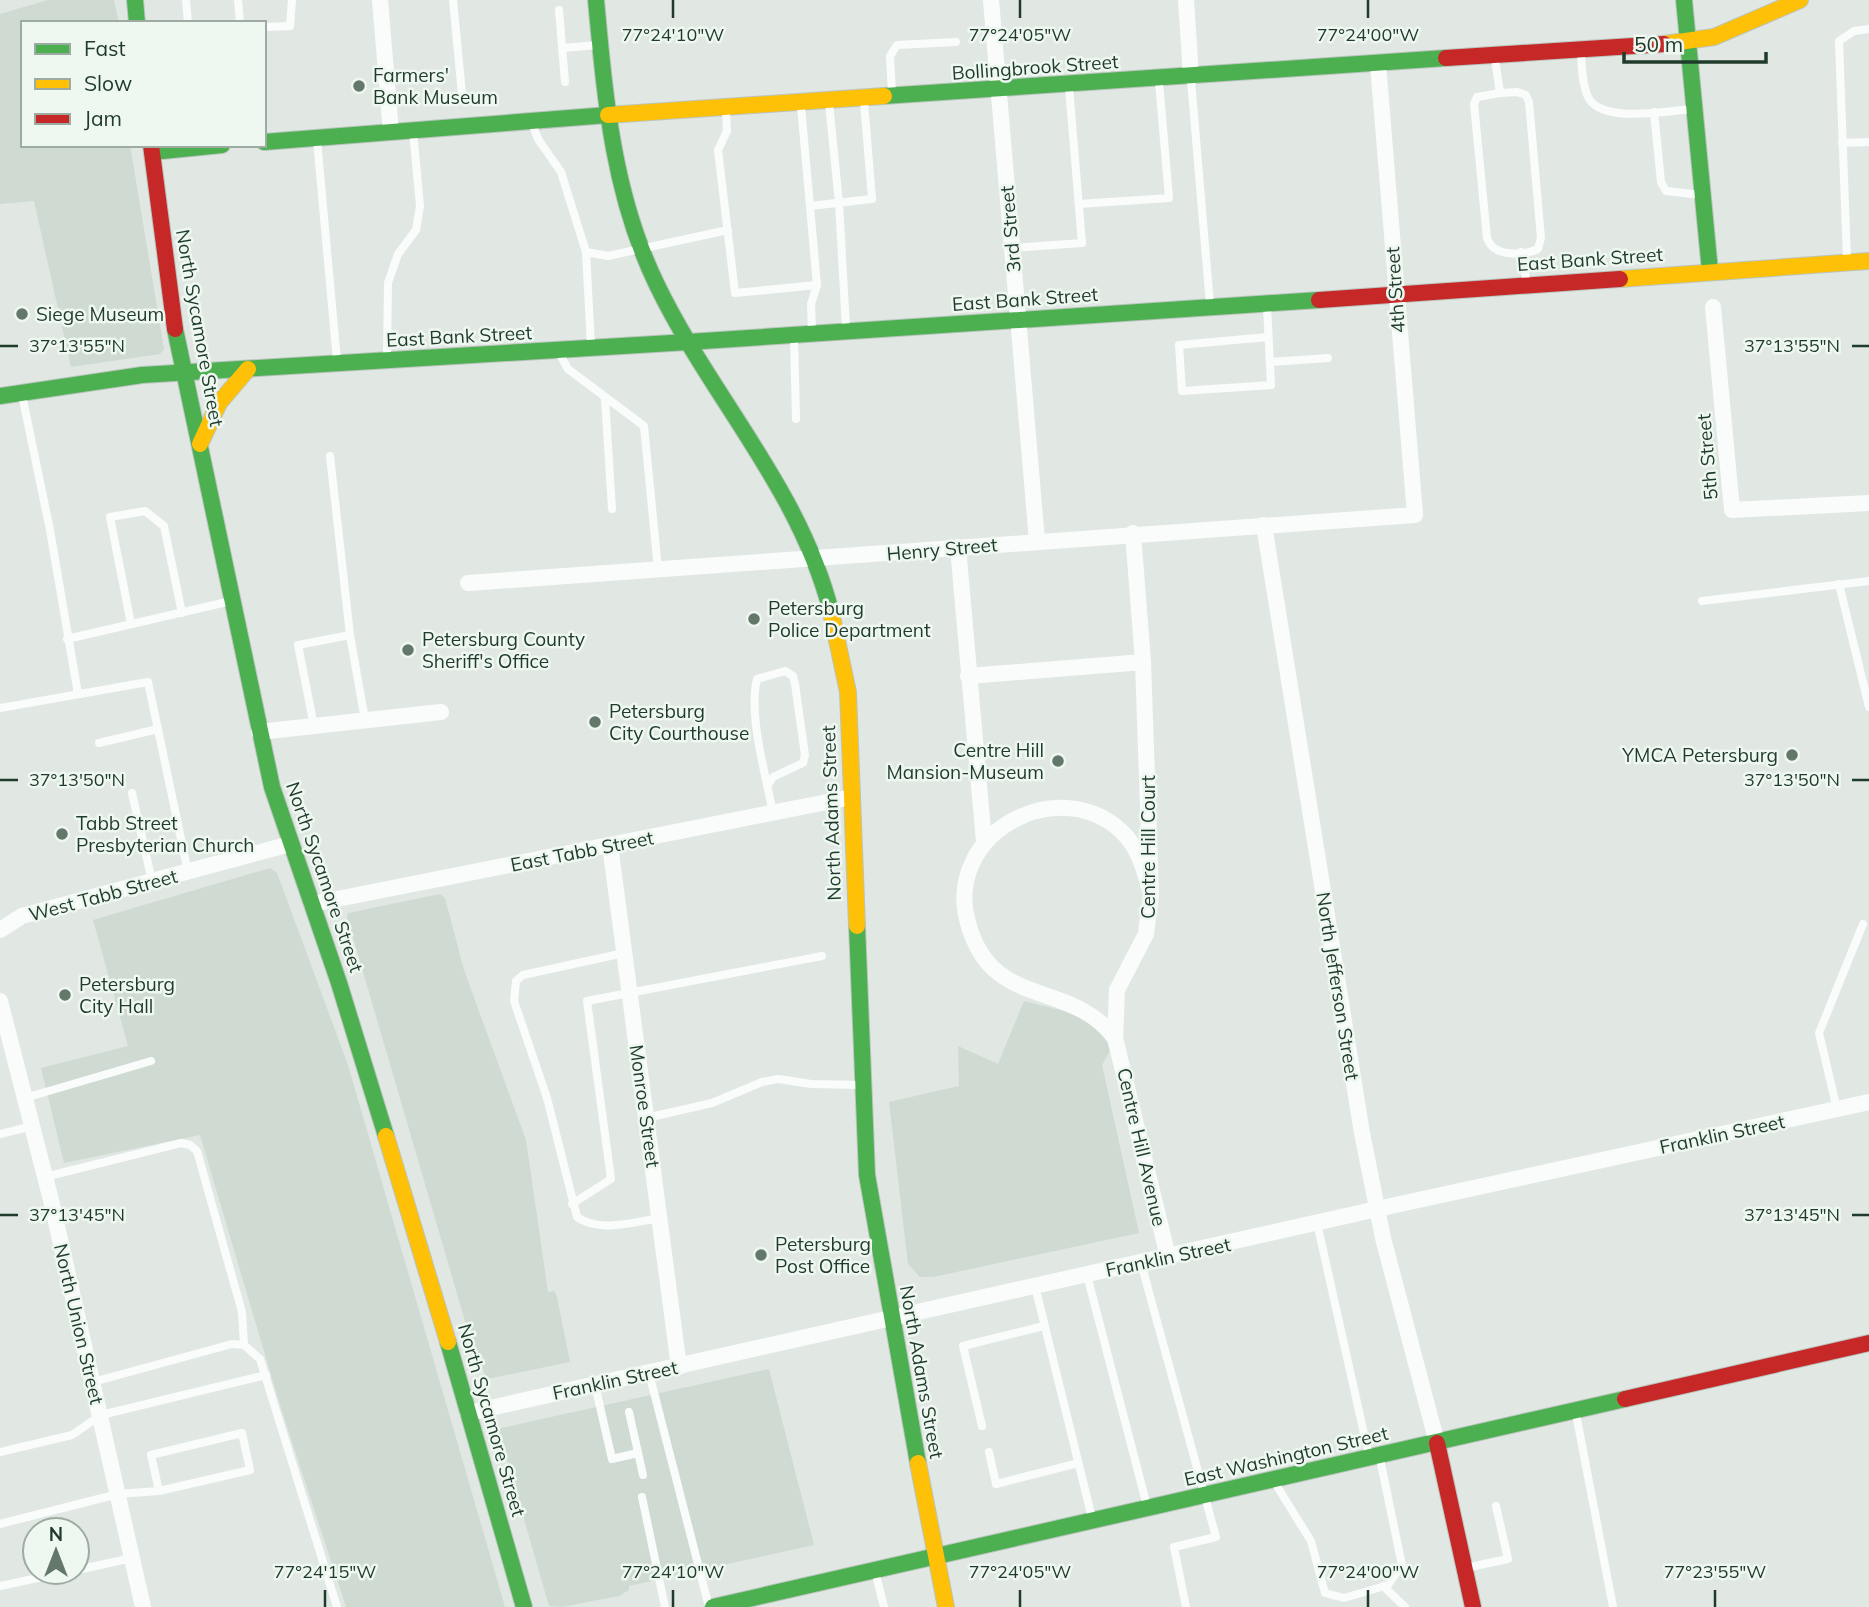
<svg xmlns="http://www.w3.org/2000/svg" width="1869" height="1607" font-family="Mulish,sans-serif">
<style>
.built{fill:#cedad2}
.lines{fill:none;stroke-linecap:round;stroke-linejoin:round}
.fast-casing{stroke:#bac5be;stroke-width:18}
.slow-casing{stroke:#bac5be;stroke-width:18}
.jam-casing{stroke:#bac5be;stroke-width:18}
.lane{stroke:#fafcfb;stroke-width:8}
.street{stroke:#fafcfb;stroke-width:16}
.fast{stroke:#4caf50;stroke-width:16}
.slow{stroke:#ffc107;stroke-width:16}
.jam{stroke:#c62828;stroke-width:16}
.ticks{fill:none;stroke:#1f3b2b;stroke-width:2.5}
.poi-dot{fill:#63786b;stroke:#eff7f1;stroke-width:2.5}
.labels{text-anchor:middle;stroke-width:5;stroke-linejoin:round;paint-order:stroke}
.street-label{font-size:19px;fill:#1f3b2b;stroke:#eff7f1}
.poi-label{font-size:19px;fill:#1f3b2b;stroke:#eff7f1;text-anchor:start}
.ticks-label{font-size:18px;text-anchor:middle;fill:#1f3b2b;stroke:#eff7f1;stroke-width:5;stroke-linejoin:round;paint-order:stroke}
</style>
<rect width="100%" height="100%" fill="#e1e8e3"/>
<g class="built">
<path d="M48,0h66l5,23h-96v122h107l34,204 -4,5 -89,13 -37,-166 -34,3v-190z"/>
<path d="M270,868l7,5 71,192 157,542h-159l-67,-205 -79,-267 -136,28 -23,-95 87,-22 -35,-126z"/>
<path d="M440,894l5,4 19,72 62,170 22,152 6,-1 3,6 13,65 -83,17 -15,-34 -125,-428 1,-4z"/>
<path d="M1024,1001l40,10 20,9 15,9 12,20 -9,16 37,168 -206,44h-13l-12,-13 -19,-162 70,-16 -1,-40 40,18z"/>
<path d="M769,1369l45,176 -185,41v4l-10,6 -57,11 -13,-1 -50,-174 2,-4z"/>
</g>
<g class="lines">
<defs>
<g id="fast">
<path d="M135,0l2,23"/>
<path d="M596,0c9,98 17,195 61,285 54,112 143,204 174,327"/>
<path d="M1684,0l26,271"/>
<path d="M884,96l562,-38"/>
<path d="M264,142l344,-27"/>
<path d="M152,152l70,-7"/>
<path d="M175,329l97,458 67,196 47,153"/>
<path d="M688,342l631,-42"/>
<path d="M0,396l142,-21 546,-33"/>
<path d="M857,926l10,249 51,288"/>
<path d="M448,1342l76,265"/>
<path d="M713,1607l912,-208"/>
</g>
<g id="slow">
<path d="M1664,44l50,-7 86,-37"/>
<path d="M608,115l276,-19"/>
<path d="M1620,279l249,-18"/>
<path d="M200,444l19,-41 29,-34"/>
<path d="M831,612l17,80 9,234"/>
<path d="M386,1136l62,206"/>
<path d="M918,1463l28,144"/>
</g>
<g id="jam">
<path d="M1446,58l218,-14"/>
<path d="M151,145l24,184"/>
<path d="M1319,300l301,-21"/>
<path d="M1625,1399l244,-56"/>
<path d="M1437,1443l36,164"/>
</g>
</defs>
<use href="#fast" class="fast-casing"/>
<use href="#slow" class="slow-casing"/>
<use href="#jam" class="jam-casing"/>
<g class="lane">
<path d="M186,0l2,23"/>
<path d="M238,0l2,23"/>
<path d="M453,0l9,94"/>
<path d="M559,10l6,72"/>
<path d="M264,27l26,-1 2,-26"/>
<path d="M562,48l36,-3"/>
<path d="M1581,53c1,14 1,31 7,44 13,27 79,14 105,12"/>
<path d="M1495,59l5,34 -23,4 -3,7 13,134c6,19 35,18 51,11l3,-11 -12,-136 -3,-7 -9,-3 -17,1"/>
<path d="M1191,80l19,224"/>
<path d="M892,94l-2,-38 7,-11 59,-3"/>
<path d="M829,103l10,100 7,125"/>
<path d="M801,106l16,179 -6,19 1,29"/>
<path d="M726,112l1,19 -9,19 17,143 82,-8"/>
<path d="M1654,112l7,70 5,9 35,4"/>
<path d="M532,123l6,16 23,33 25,80 5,94"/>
<path d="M317,140l20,221"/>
<path d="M1842,143l27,-1"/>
<path d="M1079,204l90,-6 -10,-116"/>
<path d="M810,206l62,-7 -8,-97"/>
<path d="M1012,248l70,-5 -13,-156"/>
<path d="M586,252l22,4 120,-26"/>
<path d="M1521,252l6,31"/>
<path d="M1847,260l-8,-219 15,-10 15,-2"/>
<path d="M1267,306l4,79 -89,6 -3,-46 89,-8"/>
<path d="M794,337l2,82"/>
<path d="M558,351l10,18 76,57 14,143"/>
<path d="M387,358l1,-75 10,-29 18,-24 4,-24 -7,-75"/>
<path d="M1270,362l58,-4"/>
<path d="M22,395l28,135 28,164"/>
<path d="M605,399l7,110"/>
<path d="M330,456l20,179 15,85"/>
<path d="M1839,584l30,123"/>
<path d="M1702,601l167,-20"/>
<path d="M131,624l-21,-107 35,-6 19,15 18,87"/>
<path d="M67,639l164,-38"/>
<path d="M0,708l148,-26 40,190"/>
<path d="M314,726l-16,-81 52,-10"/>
<path d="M99,743l59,-14"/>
<path d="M768,785l5,-8 30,-14 2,-8 -10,-71 -2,-8 -8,-5 -28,8c-9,36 9,97 16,134"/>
<path d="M132,793l20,88"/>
<path d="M624,953l-101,22 -7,6 -2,20 33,97 30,119c22,16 57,5 83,1"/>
<path d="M25,1098l126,-37"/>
<path d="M1837,1109l-18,-76 44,-109"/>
<path d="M646,1118l66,-15 50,-21 16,-3 33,5 49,1"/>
<path d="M0,1134l32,-8"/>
<path d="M45,1177l136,-34 9,2 7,6 45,161 2,33"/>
<path d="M572,1204l39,-25 -24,-178 235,-45"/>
<path d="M1317,1223l52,233"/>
<path d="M1141,1263l75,274 -42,10 12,60"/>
<path d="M1087,1275l60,231"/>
<path d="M1035,1286l57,232"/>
<path d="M649,1373l60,234"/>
<path d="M93,1382l139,-38 12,1 16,14 77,248"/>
<path d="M595,1385l17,74 26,-6"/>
<path d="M629,1412l14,63"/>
<path d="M1576,1414l37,193"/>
<path d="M982,1426l-19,-80 81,-20"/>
<path d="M0,1452l72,-17 29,-20 165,-40"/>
<path d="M989,1452l7,32 82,-21"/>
<path d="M1275,1483l36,58 14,52 19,5 44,-13 14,-20 -22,-106"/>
<path d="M642,1497l23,110"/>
<path d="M0,1524l118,-30 41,-3 91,-21 -8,-37 -91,22 8,36"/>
<path d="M1465,1568l43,-9 -12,-53"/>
<path d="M77,1570l55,-12"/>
<path d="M876,1575l8,32"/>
<path d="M0,1586l66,-14"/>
<path d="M1383,1586l22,21"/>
</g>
<g class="street">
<path d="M380,0l11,132"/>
<path d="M991,0l46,541"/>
<path d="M1186,0l5,77"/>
<path d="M1713,307l19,203 137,-7"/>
<path d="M1264,525l98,608 21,105 54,205"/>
<path d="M958,547l26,295"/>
<path d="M468,583l947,-68 -37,-451"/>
<path d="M968,676l175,-14"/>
<path d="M259,732l182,-20"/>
<path d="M610,845l69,522"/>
<path d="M1151,894c-6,-21 -11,-42 -25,-58 -62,-67 -184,-5 -158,87 24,88 101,55 147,115l53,219"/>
<path d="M312,904l540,-107"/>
<path d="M0,930l22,-14 268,-72"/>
<path d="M0,1001l52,203 91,403"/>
<path d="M1115,1038l2,-48 29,-56 5,-40 -8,-232 -10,-129"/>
<path d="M468,1413l909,-204 492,-107"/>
</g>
<use href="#fast" class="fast"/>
<use href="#slow" class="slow"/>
<use href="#jam" class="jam"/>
</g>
<path class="ticks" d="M673,0v18M1020,0v18M1368,0v18M0,346h18M1852,346h17M0,780h18M1852,780h17M0,1215h18M1852,1215h17M325,1590v17M673,1590v17M1020,1590v17M1368,1590v17M1715,1590v17"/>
<g class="poi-dot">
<circle cx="359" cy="86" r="7"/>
<circle cx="22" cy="314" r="7"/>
<circle cx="754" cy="619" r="7"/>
<circle cx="408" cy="650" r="7"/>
<circle cx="595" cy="722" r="7"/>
<circle cx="1792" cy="755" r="7"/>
<circle cx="1058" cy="761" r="7"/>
<circle cx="62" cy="834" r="7"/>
<circle cx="65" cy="995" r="7"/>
<circle cx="761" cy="1255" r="7"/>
</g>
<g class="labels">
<g class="street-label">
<text transform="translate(1035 67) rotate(-4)" y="7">Bollingbrook Street</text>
<text transform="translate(1010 229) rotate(-95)" y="7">3rd Street</text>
<text transform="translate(1590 259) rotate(-4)" y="7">East Bank Street</text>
<text transform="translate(1395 290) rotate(-94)" y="7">4th Street</text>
<text transform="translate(1025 299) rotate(-4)" y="7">East Bank Street</text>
<text transform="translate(200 328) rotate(80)" y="7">North Sycamore Street</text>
<text transform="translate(459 336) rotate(-3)" y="7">East Bank Street</text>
<text transform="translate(1707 457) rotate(-95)" y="7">5th Street</text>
<text transform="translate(942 549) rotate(-5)" y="7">Henry Street</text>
<text transform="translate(831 813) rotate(-92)" y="7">North Adams Street</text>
<text transform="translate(1148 847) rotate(-90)" y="7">Centre Hill Court</text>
<text transform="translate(582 851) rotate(-11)" y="7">East Tabb Street</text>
<text transform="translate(325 877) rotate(71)" y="7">North Sycamore Street</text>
<text transform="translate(103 895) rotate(-15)" y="7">West Tabb Street</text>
<text transform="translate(1338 986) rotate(81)" y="7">North Jefferson Street</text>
<text transform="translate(645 1106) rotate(82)" y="7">Monroe Street</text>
<text transform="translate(1722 1134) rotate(-12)" y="7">Franklin Street</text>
<text transform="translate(1142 1147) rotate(77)" y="7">Centre Hill Avenue</text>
<text transform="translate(1168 1257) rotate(-12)" y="7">Franklin Street</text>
<text transform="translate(79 1324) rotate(77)" y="7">North Union Street</text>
<text transform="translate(922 1372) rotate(80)" y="7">North Adams Street</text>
<text transform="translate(615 1380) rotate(-12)" y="7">Franklin Street</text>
<text transform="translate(492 1420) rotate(74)" y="7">North Sycamore Street</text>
<text transform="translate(1286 1456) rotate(-13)" y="7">East Washington Street</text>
</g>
<g class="poi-label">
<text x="373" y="82">Farmers'<tspan x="373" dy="22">Bank Museum</tspan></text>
<text x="36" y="321">Siege Museum</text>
<text x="768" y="615">Petersburg<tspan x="768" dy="22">Police Department</tspan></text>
<text x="422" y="646">Petersburg County<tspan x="422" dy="22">Sheriff's Office</tspan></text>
<text x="609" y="718">Petersburg<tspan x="609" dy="22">City Courthouse</tspan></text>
<text x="1044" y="757" text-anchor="end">Centre Hill<tspan x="1044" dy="22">Mansion-Museum</tspan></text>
<text x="1778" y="762" text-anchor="end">YMCA Petersburg</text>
<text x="76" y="830">Tabb Street<tspan x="76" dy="22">Presbyterian Church</tspan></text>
<text x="79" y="991">Petersburg<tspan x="79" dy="22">City Hall</tspan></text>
<text x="775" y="1251">Petersburg<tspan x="775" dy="22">Post Office</tspan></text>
</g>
</g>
<g class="ticks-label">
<text x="673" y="41">77°24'10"W</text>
<text x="1020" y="41">77°24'05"W</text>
<text x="1368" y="41">77°24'00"W</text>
<text x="77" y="352">37°13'55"N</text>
<text x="1792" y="352">37°13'55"N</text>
<text x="77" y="786">37°13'50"N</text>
<text x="1792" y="786">37°13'50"N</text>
<text x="77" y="1221">37°13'45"N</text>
<text x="1792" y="1221">37°13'45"N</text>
<text x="325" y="1578">77°24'15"W</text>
<text x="673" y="1578">77°24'10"W</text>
<text x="1020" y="1578">77°24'05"W</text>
<text x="1368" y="1578">77°24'00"W</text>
<text x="1715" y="1578">77°23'55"W</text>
</g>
<rect x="21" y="21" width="245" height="126" fill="#eff7f1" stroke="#9caca2" stroke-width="2"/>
<rect x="35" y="44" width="35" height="10" fill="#4caf50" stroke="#9caca2" stroke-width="2"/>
<text x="84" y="56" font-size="21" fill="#1f3b2b">Fast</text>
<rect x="35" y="79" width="35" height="10" fill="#ffc107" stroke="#9caca2" stroke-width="2"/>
<text x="84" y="91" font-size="21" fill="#1f3b2b">Slow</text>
<rect x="35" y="114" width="35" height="10" fill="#c62828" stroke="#9caca2" stroke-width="2"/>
<text x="84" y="126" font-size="21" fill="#1f3b2b">Jam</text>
<g transform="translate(56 1551)"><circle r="33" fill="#eff7f1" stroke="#9caca2" stroke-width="2"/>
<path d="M0-5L12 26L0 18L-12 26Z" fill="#63786b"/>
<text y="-10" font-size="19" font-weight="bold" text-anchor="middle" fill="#1f3b2b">N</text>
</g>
<path d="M1624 52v10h142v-10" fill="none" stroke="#1f3b2b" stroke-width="3.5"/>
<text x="1634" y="52" font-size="21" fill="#1f3b2b" stroke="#eff7f1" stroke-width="5" paint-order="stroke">50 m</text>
</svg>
